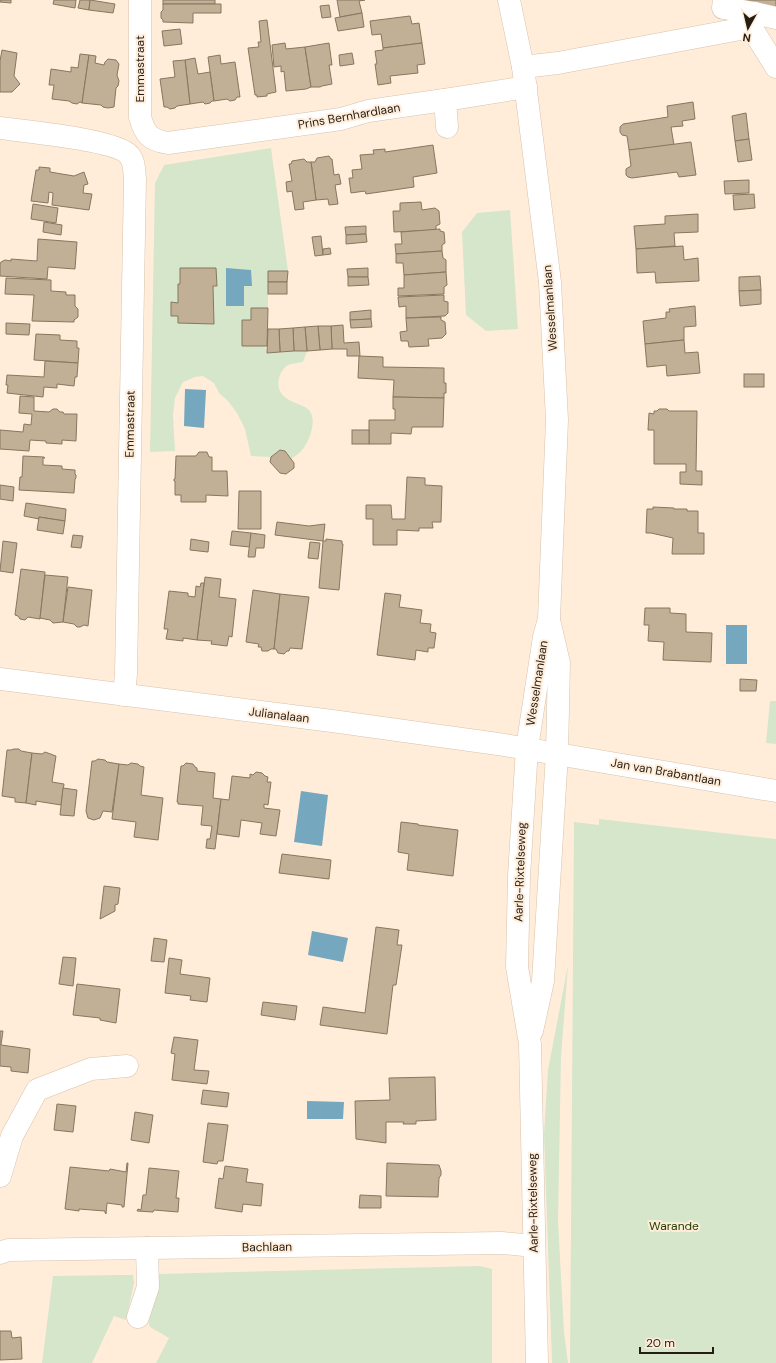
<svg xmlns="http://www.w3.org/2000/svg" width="776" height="1363" font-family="'DM Sans',sans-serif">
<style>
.green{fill:#d6e6cb}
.water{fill:#75a7be}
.building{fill:#c1b096;stroke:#87775f}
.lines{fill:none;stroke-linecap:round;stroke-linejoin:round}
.minor-casing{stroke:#d8c2ab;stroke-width:23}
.major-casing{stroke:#d8c2ab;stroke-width:23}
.minor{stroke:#fff;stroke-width:22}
.major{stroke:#fff;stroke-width:22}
.labels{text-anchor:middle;stroke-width:4;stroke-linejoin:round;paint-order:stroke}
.street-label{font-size:12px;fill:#251d14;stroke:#ffedda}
.park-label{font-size:12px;fill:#223f00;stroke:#ffedda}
</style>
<rect width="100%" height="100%" fill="#ffedda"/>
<g class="green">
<path d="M271,148l17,123h-20v37h-17v12l14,26 2,7 40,-2 -4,11c-4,1 -8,1 -12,2 -11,3 -16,20 -10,29 6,9 19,10 27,16 10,9 2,31 -5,40 -3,4 -8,7 -12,10l-6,-8 -3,-1 -11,7 -20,-1 -6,-27 -8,-16 -9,-12 -9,-8 -5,-10 -11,-7 -8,1 -12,5 -8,16 -2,17 2,36 -25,1 5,-269 9,-18z"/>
<path d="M510,210l8,119 -32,2 -20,-16 -4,-83 15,-19z"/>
<path d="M770,701h6v43l-10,-1z"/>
<path d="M599,819l177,20v524h-206l4,-541 25,3z"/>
<path d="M568,965l-7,92 -3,164 6,111 4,31h-16l-8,-229 4,-64z"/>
<path d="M480,1266l12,3v94h-336l13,-25 -19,-11 -2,-7 9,-46z"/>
<path d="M117,1275h16l1,8 -8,37 -12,-4 -22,47h-50l11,-87z"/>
</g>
<g class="water">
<path d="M226,268l25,2 1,16h-8v20h-18z"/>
<path d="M185,389l21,1 -2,38 -20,-2z"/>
<rect x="726" y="625" width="21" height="39"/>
<path d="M301,791l27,4 -6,51 -28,-4z"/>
<path d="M312,931l36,7 -5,24 -35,-7z"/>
<path d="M307,1101l37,1 -1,17h-36z"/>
</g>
<g class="building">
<path d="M0,0h11v3l-11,-1z"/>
<path d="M54,0h22l-1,8 -22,-4z"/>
<path d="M80,0h10l-1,10 -11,-2z"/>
<path d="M90,0l25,4 -2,9 -24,-3z"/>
<rect x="163" y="0" width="52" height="4"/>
<path d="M337,0h28l-6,1 3,12 -22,4z"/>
<path d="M732,0h44v11z"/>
<path d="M163,4h58v9h-28v10l-30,-1v-2l-2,-2v-6l2,-2z"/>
<path d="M329,5l2,12 -9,1 -2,-12z"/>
<path d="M362,13l2,14 -26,4 -3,-13z"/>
<path d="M410,16l2,8 7,-1 3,20 -39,5 -2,-14 -9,1 -2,-14z"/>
<path d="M267,20l9,72 -9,2v2l-10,1v-2h-2l-7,-47 11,-1 -1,-5h3l-2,-21z"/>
<path d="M180,29l2,15 -18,2 -2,-15z"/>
<path d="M285,43l1,6 19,-2 6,40 -5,2 -20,2 -2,-20 -3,1v-6l-7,1 -2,-22z"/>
<path d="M329,43l3,22h-3l3,19 -10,2 -2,1h-9l-6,-40z"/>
<path d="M422,43l3,21 -8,1 1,8 -28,3 1,7 -13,2 -3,-21h2l-2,-13 8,-1v-2z"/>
<path d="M2,50l15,3 -3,23 6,8 -8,8h-12v-31z"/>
<path d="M352,53l2,11 -14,2 -1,-11z"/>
<path d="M80,54l9,1 -7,48 -2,-1 -3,2 -5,-1 -3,-2 -17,-2 2,-14h-5l2,-16 20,3v-5l7,1z"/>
<path d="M89,55l7,1 -1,7 9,2 1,-3 3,-3 8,1 3,4 -2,11 2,6 -1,5 -2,2 -2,19 -6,1 -5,-1 -2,-2 -19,-2z"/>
<path d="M220,55l1,9 14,-2 5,35h-3l-2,3 -5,1 -3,-2 -13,2 -6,-44z"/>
<path d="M195,58l3,16 12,-2 4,29h-2l-2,2 -5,1 -2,-2 -13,2 -5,-44z"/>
<path d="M185,60l5,44 -13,2 -2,2 -5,1 -3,-2h-3l-4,-28 15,-2 -2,-16z"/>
<path d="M693,102l2,17 -13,2 1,5 -12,1 3,18 -45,5 -2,-14 -5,-1 -2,-3v-5l3,-3 45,-7 -1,-11z"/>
<path d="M746,113l3,26 -14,2 -3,-25z"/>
<path d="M749,139l3,21 -14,2 -3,-21z"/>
<path d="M691,142l5,33 -17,2 -2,-5 -45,6 -4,-1 -2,-2v-6l5,-3 -2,-16z"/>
<path d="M433,145l4,28 -24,4 1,10 -48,7 -1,-3 -14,2 -2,-15h4l-1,-8 10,-1 -2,-14 14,-1 -1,-4 12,-1v3z"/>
<path d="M329,156l2,3h1l2,16 5,-1 2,10 -6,1 3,19 -9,1 -1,-6 -12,1 -5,-38h4l2,-4z"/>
<path d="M304,159l3,3h4l5,38 -13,2 1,7 -9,1 -3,-19 -5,1 -1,-10 6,-1 -3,-17h2l1,-3z"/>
<path d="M39,167l11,1v4l24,4 10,-4 4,12 -4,1 -1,8 9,1 -3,16 -37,-5 1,-12 -4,-1 -1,11 -17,-2 5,-31h3z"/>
<path d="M749,180v13l-24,1 -1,-13z"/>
<path d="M754,194l1,14 -21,2 -1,-15z"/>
<path d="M421,202l1,8 13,-2 4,3 1,13 -4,2v4l-42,2 -1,-21h7v-8z"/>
<path d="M33,204l25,4 -2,15 -25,-4z"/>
<path d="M698,214v18l-24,1 1,13 -39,3 -2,-23 31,-2v-8z"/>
<path d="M44,222l18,3 -1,10 -18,-3z"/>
<path d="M366,226v8l-20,1 -1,-8z"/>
<path d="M440,229v2l4,1 1,11 -3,2v6l-46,3 -1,-10h7l-1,-12z"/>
<path d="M366,234l1,8 -21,2v-9z"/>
<path d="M321,236l2,19 -8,1 -3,-19z"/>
<path d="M38,239l39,3 -2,27 -27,-2 -1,12 -47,-3v-12l1,-2 4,-2 6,1v-2l26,2z"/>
<path d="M683,246l1,14 14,-2 1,23 -43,2 -1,-11 -18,1 -1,-24z"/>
<path d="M330,248l1,6 -8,1v-6z"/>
<path d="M442,251l1,7 3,2v12l-42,3 -1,-12h-7v-9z"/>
<path d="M180,268h36l1,18h-4l1,38 -36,-1v-7h-7v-14l7,1v-19h2z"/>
<path d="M368,268v9h-20l-1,-8z"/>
<path d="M268,271h20l-1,11h-19z"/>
<path d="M446,272l1,13 -3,2v7l-46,2v-8h6v-13z"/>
<path d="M760,276l1,14 -22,1v-14z"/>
<path d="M348,277h20l1,8 -21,1z"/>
<path d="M6,278l45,2v11l15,1v3h9v11l3,3v8l-4,3v2l-42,-1 2,-26 -29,-1z"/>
<rect x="268" y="282" width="19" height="12"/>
<path d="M761,290v14l-21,2 -1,-15z"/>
<path d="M444,295v6l4,1v11l-3,3 -39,2v-12l-7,1 -1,-10z"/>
<path d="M695,306l1,20 -12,1v13l-39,4 -2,-23 23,-3v-6h4l-1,-3z"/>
<path d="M251,308h17l-1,38h-25v-26h9z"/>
<path d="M371,310v9l-21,1v-8z"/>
<path d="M441,317v3l4,2 1,12 -4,4 -14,1 1,7 -20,1 -1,-6h-7l-1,-9 7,-1 -1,-13z"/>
<path d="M371,319l1,8 -21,1 -1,-8z"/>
<path d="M6,323l24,1 -1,11 -23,-1z"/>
<path d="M343,325l1,18 15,-1 1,14h-13v-7h-15l-1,-23z"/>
<path d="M318,326h13l1,23 -12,1z"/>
<path d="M318,326l2,24 -13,1 -2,-24z"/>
<path d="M305,327l2,24h-13l-1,-23z"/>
<path d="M293,328l1,23 -14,1 -1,-23z"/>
<path d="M268,329h11l1,23 -13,1z"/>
<path d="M36,334l24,1v5l17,1v7h2l-1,15 -44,-3z"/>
<path d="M684,340l1,13 13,-1 2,21 -33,3 -1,-11 -19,2 -2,-23z"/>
<path d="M359,356l24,1v10l61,1v15h2v10h-2v5l-51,-1 1,-17 -36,-2z"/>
<path d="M45,361l33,2 -1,14h-2l-1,9 -17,-2v4l-13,-1 -1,10 -36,-4 1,-8h-2l1,-10 37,2z"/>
<rect x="744" y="374" width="20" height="13"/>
<path d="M20,396l14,1v14l15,1 4,-3h4l3,3h3l1,2h13l-1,27 -14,-1v4l-16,-1v-2l-16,-1 -1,11 -29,-2v-19l23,2 1,-8 7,1 1,-11 -13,-1z"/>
<path d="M393,397l51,1 -1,29h-31l-1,7 -20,-1v11h-22v-24h26v-11h-2z"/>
<path d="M659,409h8l2,2h28l-1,60h6v14l-22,-1v-12h6v-8h-32v-34h-6l1,-17 5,1v-3h3z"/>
<rect x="352" y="430" width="17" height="14"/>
<path d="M280,450l5,1 9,12v5l-8,6 -6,-1 -10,-11 1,-5z"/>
<path d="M199,452h8l2,5h3v14h15l1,25 -22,-1v7h-25v-7h-6v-14h-1v-2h1l1,-23h20z"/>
<path d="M23,456l21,1 1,1h-2v7l19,1v3l13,1v4l1,1v3l-1,1 -1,14 -55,-3 1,-13h2z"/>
<path d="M407,477l18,1v7l17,1 -1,36h-9l1,6h-14v3l-22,-1v15h-24v-26h-7v-14h25l1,14h13z"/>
<path d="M0,485l14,2 -1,14 -13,-2z"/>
<path d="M239,491h22v38h-23z"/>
<path d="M26,503l40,6 -1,12 -26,-4v2l-15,-3z"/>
<path d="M653,507l21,1v1h13v2h11v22h6v21h-32l1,-16 -22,-5h-5l1,-24h6z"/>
<path d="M39,517l26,4 -2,13 -26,-4z"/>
<path d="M277,522l32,4 16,-2 -2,17 -48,-6z"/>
<path d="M232,531l19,2 -1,14 -20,-2z"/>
<path d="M251,533l14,2 -1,13h-8l-1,9h-7z"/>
<path d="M73,535l10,1 -2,12 -10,-1z"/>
<path d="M191,539l18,3 -1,10 -18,-2z"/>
<path d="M326,539l16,2v3h1l-4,46 -20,-2 4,-47h3z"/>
<path d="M3,541l14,2 -4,30 -13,-2z"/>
<path d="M310,542l10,1 -2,16 -10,-1z"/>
<path d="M21,569l24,3 -5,47 -12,-2 -3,3 -5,-1 -2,-3 -3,-1z"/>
<path d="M45,575l23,2 -5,45 -10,1 -3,-3 -10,-2z"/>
<path d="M205,577l16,2 -2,18 17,2 -4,38 -3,-1 -2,10 -16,-2 1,-3 -15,-1z"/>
<path d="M201,583h3l-7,57 -14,-2v3l-17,-2 2,-10h-4l5,-38 19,2v3l7,1 1,-11 4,1z"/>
<path d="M68,587l24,3 -4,36 -4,-1 -4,2h-3l-3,-3 -11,-2z"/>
<path d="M253,590l27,4 -6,55h-3l-3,2h-6l-1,-4h-3l1,-3 -13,-2z"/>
<path d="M385,593l16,2 -2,12 23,3 -2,13 11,1 -1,8 6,1 -2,15h-6v4l-12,-2 -1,10 -38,-5z"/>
<path d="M280,594l29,3 -7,52 -12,-1 -1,3h-2l-3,3 -6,-1 -2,-4h-2z"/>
<path d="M645,608h25v5l16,1v18l26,1 -1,29 -48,-2 1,-18 -16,-1 1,-16h-5z"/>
<path d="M740,679l17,1 -1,11h-16z"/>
<path d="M14,749h5l2,2 11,2 -6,50 -11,-1v-4l-13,-2 5,-46h4z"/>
<path d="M45,752l11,4 -4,26 12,2 -3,21 -25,-4v4l-10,-2 6,-50 10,1z"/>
<path d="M98,759l7,1 2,2 12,2 -7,48 -9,-1 -3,7 -6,2 -6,-2 -2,-7 6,-50h3z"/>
<path d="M131,763l7,1 2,2 4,1 -3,28 22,3 -5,42 -24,-3 2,-15 -24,-3 7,-55 9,1z"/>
<path d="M186,763l7,1 2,3 2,1v3l18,2 -2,25 8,1 -6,50 -9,-1 1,-9h3l2,-13 -11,-1 2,-19 -25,-2v-2h-1l4,-36h2z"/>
<path d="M256,772l6,1 3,3 3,1 -1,5h4l-3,23 -4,-1v4l16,2 -4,26 -16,-2 2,-11 -21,-3 -2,17 -22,-3 4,-35 8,1 3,-24 18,2v-4l3,1z"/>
<path d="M63,788l14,2 -3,26 -14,-1z"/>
<path d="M401,822l17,2v1l40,5 -5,46 -46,-6 2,-16 -11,-2z"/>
<path d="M282,854l49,6 -2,19 -50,-6z"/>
<path d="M104,886l16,2 -2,16 -3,1v6l-15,8z"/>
<path d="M376,927l23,3 -2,15h5l-6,40h-3l-6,49 -67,-9 3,-18 42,6z"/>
<path d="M154,938l13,2 -3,22 -13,-1z"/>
<path d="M63,957l13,1 -3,28 -14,-2z"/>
<path d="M169,958l13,2 -2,14 30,4 -3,24 -17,-2 1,-4 -26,-3z"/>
<path d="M77,984l43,5 -4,34 -16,-3v-2l-27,-3z"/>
<path d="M263,1002l34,4 -2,14 -34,-5z"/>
<path d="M0,1031h3l-2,14 29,4 -2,24 -17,-2v-4l-11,-1z"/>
<path d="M174,1037l24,3 -4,30 15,1 -2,13 -35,-4 3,-26 -4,-1z"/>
<path d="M435,1077l1,43 -20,1v3h-13l1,-2h-18v21l-30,-4 -1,-38 35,-1 -1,-22z"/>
<path d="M203,1090l26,3 -2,14 -26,-3z"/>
<path d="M57,1104l19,2 -3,26 -19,-2z"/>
<path d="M135,1112l18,3 -4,28 -18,-3z"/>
<path d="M208,1123l20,2 -5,36h-5l-1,3 -14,-2z"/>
<path d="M127,1163h1l-4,44h-2v-2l-15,-2 -1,11 -1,-1v-2l-26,-2v2l-14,-2 5,-42 39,4 1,-2 16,3z"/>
<path d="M387,1163l52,2 2,6v4l-2,3 -1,19 -52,-1z"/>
<path d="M225,1166l23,3 -2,13 17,2 -2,22 -18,-2 -1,8 -27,-4 4,-30 4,1z"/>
<path d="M149,1168l30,3 -3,27h3l-1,14 -24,-2 -1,2 -16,-1 1,-2 3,1 2,-15h3z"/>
<path d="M360,1195l21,1v12h-22z"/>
<path d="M0,1331h11l1,7 9,-1 1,22 -22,1z"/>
</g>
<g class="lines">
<defs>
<g id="minor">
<path d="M140,0v117c5,18 10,23 28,26l173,-24 27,-8 83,-12 75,-12"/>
<path d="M509,0l14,67 27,215 7,138 -8,199 -5,18 -17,111 -8,128 -2,91 13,77 7,319"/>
<path d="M724,0l-1,8 31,5"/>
<path d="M776,18l-22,-5 -3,14 25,40"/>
<path d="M523,67l35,-4 193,-36"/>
<path d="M445,100l2,27"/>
<path d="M0,128c23,3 117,12 129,27 6,7 5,16 6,24l-9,495 -2,21"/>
<path d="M532,1031l11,-50 14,-227 2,-91 -9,-39"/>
<path d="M0,1176l12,-40 25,-46 54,-21 36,-3"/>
<path d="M0,1253l8,-3 494,-7 32,3"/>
<path d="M138,1317l10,-30 -1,-39"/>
</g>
<path id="major" d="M0,679l332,42 166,23 278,47"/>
</defs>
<use href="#minor" class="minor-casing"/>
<use href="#major" class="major-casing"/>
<use href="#minor" class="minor"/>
<use href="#major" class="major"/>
</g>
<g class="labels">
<g class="street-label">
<text transform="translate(140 69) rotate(-90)" y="4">Emmastraat</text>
<text transform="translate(349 116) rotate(-10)" y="4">Prins Bernhardlaan</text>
<text transform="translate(550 308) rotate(-94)" y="4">Wesselmanlaan</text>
<text transform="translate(130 424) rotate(-89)" y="4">Emmastraat</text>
<text transform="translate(537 683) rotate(-81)" y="4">Wesselmanlaan</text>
<text transform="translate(279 715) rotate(7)" y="4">Julianalaan</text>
<text transform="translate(666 772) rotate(10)" y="4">Jan van Brabantlaan</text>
<text transform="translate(520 872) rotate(-88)" y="4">Aarle-Rixtelseweg</text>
<text transform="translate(533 1203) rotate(-91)" y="4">Aarle-Rixtelseweg</text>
<text transform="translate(267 1247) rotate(-1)" y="4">Bachlaan</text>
</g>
<g class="park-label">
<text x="674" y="1230">Warande</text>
</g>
</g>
<g transform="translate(748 28) rotate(188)" stroke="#ffedda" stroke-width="3" paint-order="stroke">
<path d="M0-3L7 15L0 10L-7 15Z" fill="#251d14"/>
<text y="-6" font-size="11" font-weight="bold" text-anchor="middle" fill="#251d14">N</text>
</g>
<path d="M640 1347v6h73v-6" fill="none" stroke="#251d14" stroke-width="2"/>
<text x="646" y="1347" font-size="12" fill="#251d14" stroke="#ffedda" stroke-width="3" paint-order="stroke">20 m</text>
</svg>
